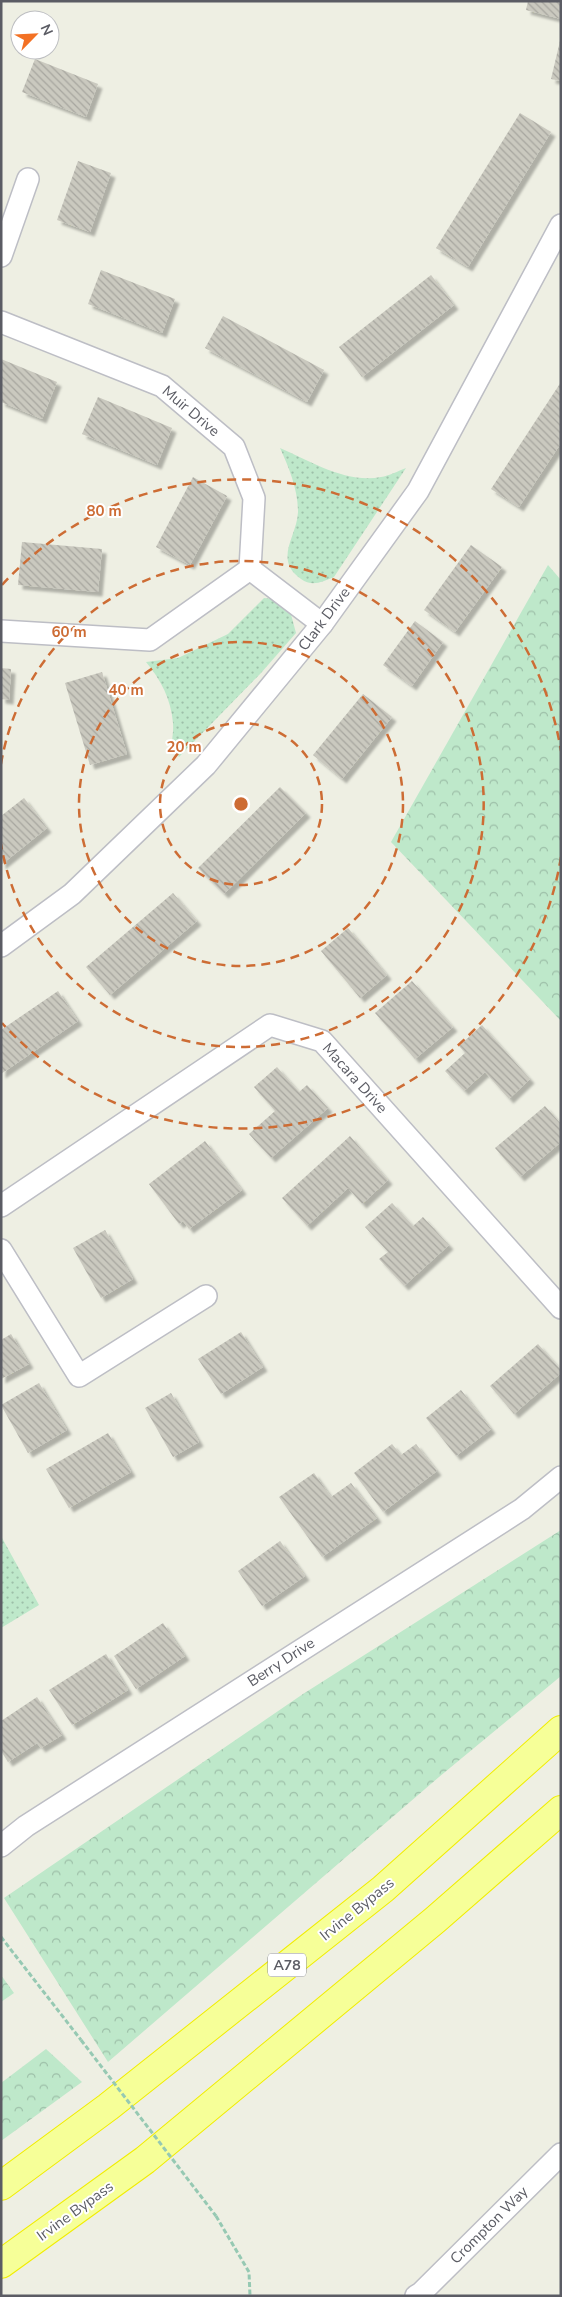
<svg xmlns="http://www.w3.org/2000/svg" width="562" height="2297" font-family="'Nunito Sans',sans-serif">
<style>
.forest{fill:url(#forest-crowns)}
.park{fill:url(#park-dots)}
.building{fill:url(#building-back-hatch);filter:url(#shadow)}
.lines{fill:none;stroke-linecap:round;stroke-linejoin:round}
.minor-casing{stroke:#bdbec5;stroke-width:24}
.trunk-casing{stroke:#f1ed00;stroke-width:30}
.path{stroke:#96c9b3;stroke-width:3;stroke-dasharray:5 2.5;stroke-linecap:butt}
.minor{stroke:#fff;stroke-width:21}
.trunk{stroke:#f6ff98;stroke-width:28}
.path-bridge{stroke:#96c9b3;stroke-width:3;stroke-dasharray:5 2.5;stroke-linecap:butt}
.ring{fill:none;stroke:#cd6c34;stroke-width:2.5;stroke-dasharray:9 6}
.labels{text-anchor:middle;stroke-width:4;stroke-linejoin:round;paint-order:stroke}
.shield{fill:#fff;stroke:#8c8d92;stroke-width:1}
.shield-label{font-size:14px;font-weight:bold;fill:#5b5c64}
.street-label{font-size:15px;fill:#5b5c64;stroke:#fff}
.centre{fill:#cd6c34;stroke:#fff;stroke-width:2.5}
.ring-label{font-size:15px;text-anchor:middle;font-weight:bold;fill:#cd6c34;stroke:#fff;stroke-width:4;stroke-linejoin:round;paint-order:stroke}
</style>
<defs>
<pattern id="forest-crowns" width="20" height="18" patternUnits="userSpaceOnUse" patternTransform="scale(1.25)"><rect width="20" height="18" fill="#bee8ca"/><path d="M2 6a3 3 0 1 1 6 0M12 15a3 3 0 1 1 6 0" fill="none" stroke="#9dbfa8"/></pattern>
<pattern id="park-dots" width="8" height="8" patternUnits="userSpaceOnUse" patternTransform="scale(1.25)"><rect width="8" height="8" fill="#bee8ca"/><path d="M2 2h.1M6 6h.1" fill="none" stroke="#9dbfa8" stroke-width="1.8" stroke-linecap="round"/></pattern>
<pattern id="building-back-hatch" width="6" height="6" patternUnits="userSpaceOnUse" patternTransform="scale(1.25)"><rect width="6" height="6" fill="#cac9bf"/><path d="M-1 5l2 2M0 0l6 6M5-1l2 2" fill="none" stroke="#a7a69f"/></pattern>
<filter id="shadow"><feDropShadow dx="4.5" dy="4.5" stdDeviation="1" flood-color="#0004"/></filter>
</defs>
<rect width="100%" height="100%" fill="#eeefe3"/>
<g class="forest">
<path d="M548,565l13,15v441l-170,-179z"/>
<path d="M561,1530v146l-122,101 -331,285 -104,-164 299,-204z"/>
<path d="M1,1975l13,18 -13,9z"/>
<path d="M46,2049l36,33 -81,59v-58z"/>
</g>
<g class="park">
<path d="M280,448c30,13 67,36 101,29 8,-1 17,-6 25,-9l-72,109c-12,5 -22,10 -33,2 -28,-20 -4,-42 -3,-67 0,-23 -9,-44 -18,-64z"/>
<path d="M264,598l10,1 15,8 7,26 -35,40 -82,84c-11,-20 -5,-14 -6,-34 -2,-24 -12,-43 -27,-61l32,-4 50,-24z"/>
<path d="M1,1536l38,69 -38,23z"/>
</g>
<g class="building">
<path d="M528,1h33v18l-35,-9z"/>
<path d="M560,41h1v40l-10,-2z"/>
<path d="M35,59l63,25 -12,33 -64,-25z"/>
<path d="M520,113l31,19 -83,135 -32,-19z"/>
<path d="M78,161l33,12 -21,59 -33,-12z"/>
<path d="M101,270l74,29 -13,34 -74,-29z"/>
<path d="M431,275l23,30 -92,72 -23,-30z"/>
<path d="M223,316l101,54 -17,32 -102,-54z"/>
<path d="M1,359l56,23 -15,37 -41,-17z"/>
<path d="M561,382v61l-42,64 -28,-18z"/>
<path d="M98,397l74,31 -15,37 -75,-31z"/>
<path d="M193,477l34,19 -37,69 -34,-18z"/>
<path d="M22,542l80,7 -4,43 -80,-7z"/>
<path d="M471,545l31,22 -47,65 -31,-22z"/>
<path d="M415,621l28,21 -31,44 -29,-21z"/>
<path d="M1,668l10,1 -2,31 -8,-1z"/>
<path d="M102,672l25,82 -37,11 -25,-82z"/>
<path d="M363,694l29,23 -50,62 -29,-24z"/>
<path d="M280,787l26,26 -82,81 -26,-26z"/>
<path d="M24,798l23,30 -46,37v-49z"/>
<path d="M173,893l24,28 -87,74 -24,-28z"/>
<path d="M348,928l39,47 -27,23 -39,-47z"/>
<path d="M412,981l41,46 -38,32 -40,-46z"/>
<path d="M58,991l20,30 -77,53v-44z"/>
<path d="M482,1025l48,54 -21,20 -24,-27 -21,19 -19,-20 20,-18 -6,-7z"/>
<path d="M277,1067l22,25 8,-7 21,23 -57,50 -22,-24 26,-23 -21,-24z"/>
<path d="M545,1106l16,18v18l-41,35 -25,-29z"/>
<path d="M350,1136l38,44 -26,24 -14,-16 -41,38 -25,-28z"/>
<path d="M205,1141l37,49 -53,39 -6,-8 -4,3 -30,-40z"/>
<path d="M392,1203l21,23 10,-9 26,28 -45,41 -25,-27 9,-7 -23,-25z"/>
<path d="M105,1230l28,49 -32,19 -28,-50z"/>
<path d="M241,1332l22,35 -42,27 -23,-35z"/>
<path d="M11,1334l18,30 -28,15v-39z"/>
<path d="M538,1344l23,26v3l-47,41 -24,-28z"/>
<path d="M39,1383l28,47 -39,23 -27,-48z"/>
<path d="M461,1390l30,39 -35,27 -30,-38z"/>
<path d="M171,1393l28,49 -26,15 -28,-49z"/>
<path d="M108,1433l23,39 -62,36 -23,-39z"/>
<path d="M392,1444l9,11 15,-11 21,27 -54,41 -29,-39z"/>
<path d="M314,1473l17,24 20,-14 26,35 -55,39 -43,-60z"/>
<path d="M280,1541l25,35 -43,30 -24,-35z"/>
<path d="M163,1623l22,33 -49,33 -22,-33z"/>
<path d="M106,1654l22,36 -56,35 -23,-35z"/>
<path d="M37,1697l25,38 -21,13 -4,-5 -29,19 -7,-11v-30z"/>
</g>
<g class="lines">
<defs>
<g id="minor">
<path d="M1,256l27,-77"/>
<path d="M1,322l161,64 72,61 20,51 -4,71"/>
<path d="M250,569l72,55"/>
<path d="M1,631l149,9 100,-71"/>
<path d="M1,946l71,-52 134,-129 116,-141 96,-133 143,-266"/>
<path d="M1,1206l269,-181 52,16 239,267"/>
<path d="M1,1250l78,126 127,-80"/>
<path d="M1,1846l25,-20 496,-317 39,-32"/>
<path d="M416,2296l5,-3 140,-139"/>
</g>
<g id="trunk">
<path d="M1,2186l107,-79 275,-218 178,-159"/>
<path d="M1,2264l144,-104 290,-240 126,-110"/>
</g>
</defs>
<use href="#minor" class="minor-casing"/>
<use href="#trunk" class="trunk-casing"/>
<g class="path">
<path d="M1,1937l80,103"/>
<path d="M216,2216l33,56 1,24"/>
</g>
<use href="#minor" class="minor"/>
<use href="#trunk" class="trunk"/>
<path class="path-bridge" d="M81,2040l135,176"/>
</g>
<g class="ring">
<circle cx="241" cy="804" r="81"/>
<circle cx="241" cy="804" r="162"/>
<path d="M1 764A243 243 0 1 1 1 844"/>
<path d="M561 857A324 324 0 0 1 2 1023M2 585A324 324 0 0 1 561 751"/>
</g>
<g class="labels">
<rect class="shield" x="268" y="1953.5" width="38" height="23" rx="4"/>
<g class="shield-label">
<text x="287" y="1970">A78</text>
</g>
<g class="street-label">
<text transform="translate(191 411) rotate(40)" y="5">Muir Drive</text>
<text transform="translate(324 619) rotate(-53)" y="5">Clark Drive</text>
<text transform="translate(355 1078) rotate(48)" y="5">Macara Drive</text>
<text transform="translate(281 1662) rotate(-33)" y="5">Berry Drive</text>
<text transform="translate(357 1909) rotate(-39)" y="5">Irvine Bypass</text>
<text transform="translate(75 2211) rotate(-36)" y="5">Irvine Bypass</text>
<text transform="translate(489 2225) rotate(-45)" y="5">Crompton Way</text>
</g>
</g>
<circle cx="241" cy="804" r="8" class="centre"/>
<g class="ring-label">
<text x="104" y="516">80 m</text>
<text x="69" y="637">60 m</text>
<text x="126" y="695">40 m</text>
<text x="184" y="752">20 m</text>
</g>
<rect width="562" height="2297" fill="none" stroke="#5b5c64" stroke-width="5"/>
<g transform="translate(35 35) rotate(66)"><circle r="24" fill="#ffffff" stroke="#bdbec1"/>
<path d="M0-4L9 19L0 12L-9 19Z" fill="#f37124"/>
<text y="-8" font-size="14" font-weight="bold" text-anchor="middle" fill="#5b5c64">N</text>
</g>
</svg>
